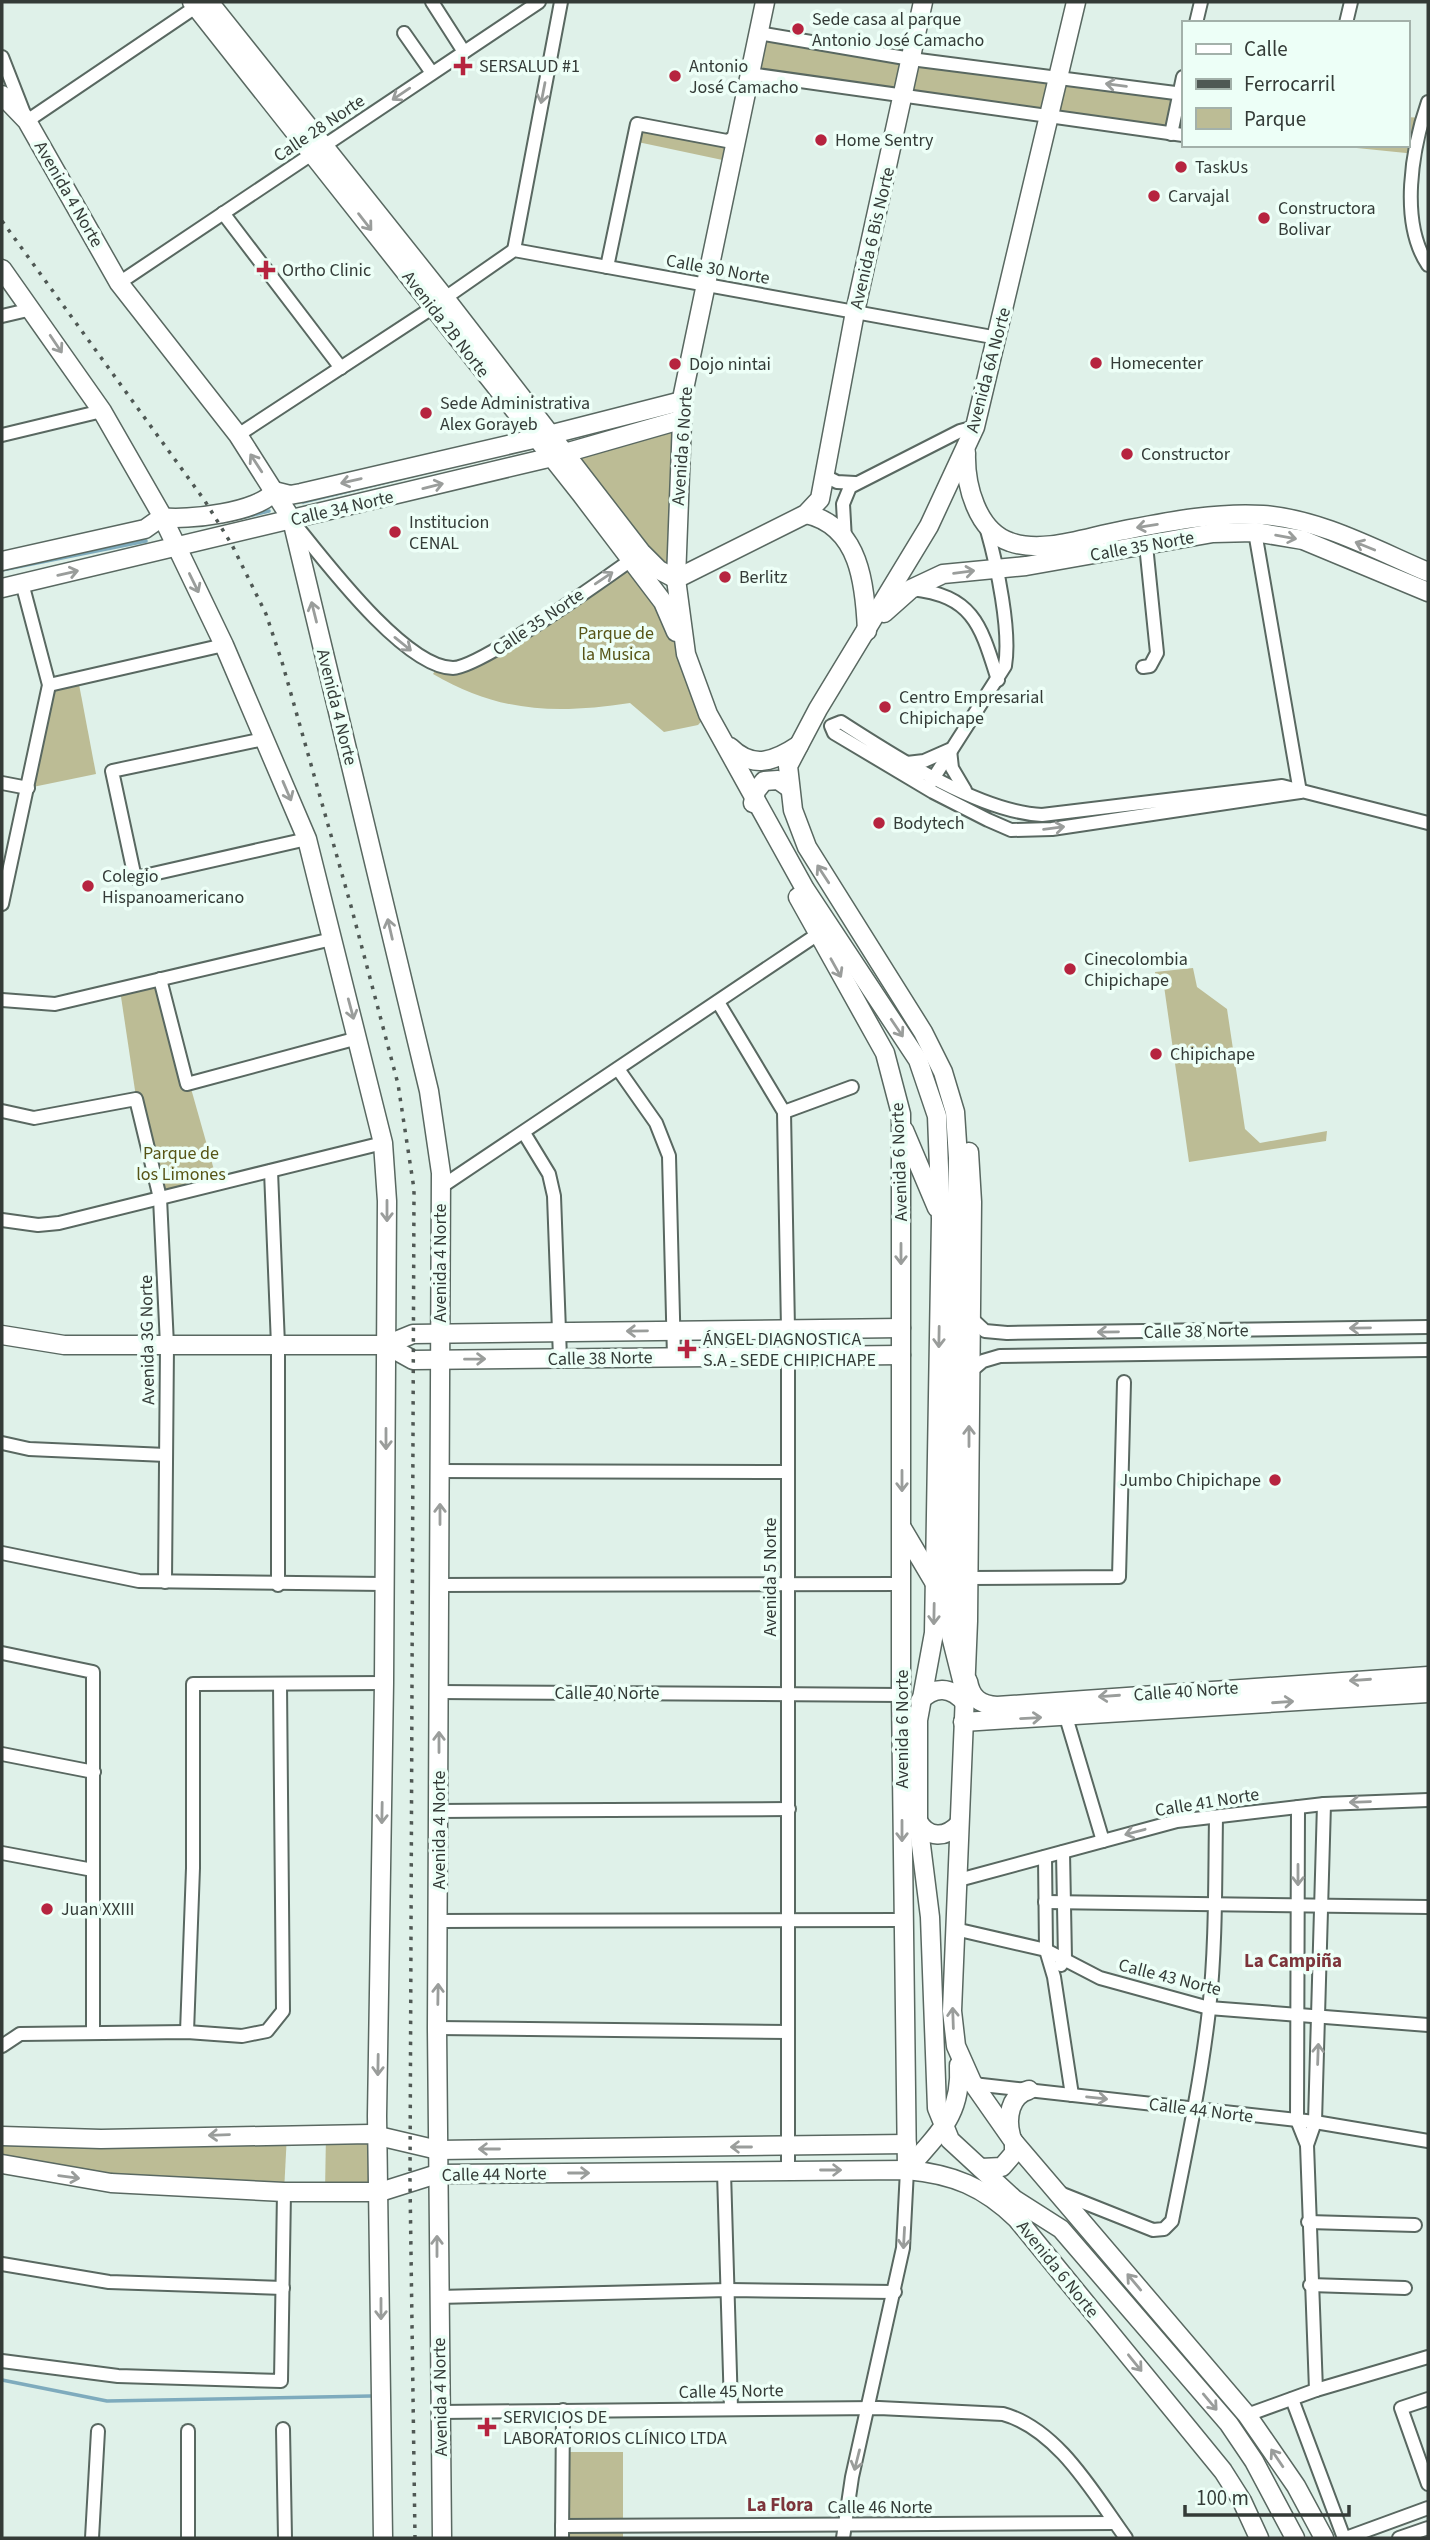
<svg xmlns="http://www.w3.org/2000/svg" width="1430" height="2540" font-family="'Source Sans 3',sans-serif">
<style>
.green{fill:#bcbc95}
.lines{fill:none;stroke-linecap:round;stroke-linejoin:round}
.stream{stroke:#7eabbd;stroke-width:3.5}
.street-casing{stroke:#596861;stroke-width:16}
.secondary-casing{stroke:#596861;stroke-width:21}
.street{stroke:#fff;stroke-width:12}
.secondary{stroke:#fff;stroke-width:18}
.rail{stroke:#4f5854;stroke-width:3.5;stroke-dasharray:3.5 7;stroke-linecap:butt}
.oneway{stroke:#9a9d9b}
.poi-dot{fill:#b6243f;stroke:#edfff7;stroke-width:2.5}
.labels{text-anchor:middle;stroke-width:7;stroke-linejoin:round;paint-order:stroke}
.poi-label{font-size:18px;fill:#343b37;stroke:#edfff7;text-anchor:start}
.street-label{font-size:18px;fill:#343b37;stroke:#edfff7}
.park-label{font-size:18px;fill:#575416;stroke:#edfff7}
.neighbourhood-label{font-size:19px;font-weight:bold;fill:#7d353b;stroke:#edfff7}
</style>
<rect width="100%" height="100%" fill="#dff1e9"/>
<g class="green">
<path d="M758,33l425,61v41l-433,-61z"/>
<path d="M1407,117l16,1 -7,36 -89,-9h80z"/>
<path d="M637,124l90,17 5,21 -99,-21z"/>
<path d="M680,420l-4,159 -111,-126z"/>
<path d="M631,560l32,42 45,112 -10,11 -34,7 -34,-29c-73,11 -131,10 -197,-29l3,-5h20z"/>
<path d="M78,679l18,95 -68,14 21,-103z"/>
<path d="M1193,968l4,19 30,22 18,120 15,14 67,-12 -1,10 -137,21 -26,-183h-7l-1,-7z"/>
<path d="M160,979l58,205 -58,14 -24,-101 -16,-107z"/>
<path d="M287,2134l-3,58 -282,-28v-28z"/>
<path d="M326,2134h44l10,58h-55z"/>
<rect x="566" y="2452" width="57" height="86"/>
</g>
<g class="lines">
<g class="stream">
<path d="M303,502l129,-31"/>
<path d="M240,518l29,-7"/>
<path d="M2,570l144,-29"/>
<path d="M2,2380l105,21 264,-5"/>
</g>
<defs>
<g id="street">
<path d="M432,2l32,50"/>
<path d="M1196,23l5,-21"/>
<path d="M1346,23l5,-21"/>
<path d="M404,33l28,40"/>
<path d="M758,33l153,26 272,35"/>
<path d="M2,57l25,64 173,-117"/>
<path d="M750,74l433,61"/>
<path d="M1428,102c-16,46 -29,120 0,163"/>
<path d="M1171,134l12,-57"/>
<path d="M223,213l118,155"/>
<path d="M514,250l47,-248"/>
<path d="M607,267l30,-143 90,17 10,-5"/>
<path d="M119,283l420,-281"/>
<path d="M445,298l69,-48 484,88"/>
<path d="M2,316l30,-7"/>
<path d="M2,435l100,-24"/>
<path d="M238,435l194,-127"/>
<path d="M823,475l14,7 18,1"/>
<path d="M294,523c30,37 111,145 159,145 26,0 150,-88 178,-108"/>
<path d="M1255,532l45,260"/>
<path d="M845,540l-2,-36 7,-17 110,-56 15,-4"/>
<path d="M912,589c62,7 69,37 86,91"/>
<path d="M1143,667l7,-1 7,-13 -11,-108"/>
<path d="M49,685l175,-40"/>
<path d="M264,739l-152,32 23,107 172,-39"/>
<path d="M950,750l2,18 13,22"/>
<path d="M907,763l17,-2 25,-11"/>
<path d="M931,782l74,-116c6,-35 -8,-101 -18,-136"/>
<path d="M2,783l26,5"/>
<path d="M1300,792l-248,37 -41,1 -23,-10 -55,-28 -99,-59 -3,-7 10,-4c53,34 138,90 201,93l240,-29 146,37"/>
<path d="M2,904l47,-219 -27,-102"/>
<path d="M160,979l27,105 171,-46"/>
<path d="M2,1000l53,4 277,-65"/>
<path d="M718,1002l66,110 4,217v842"/>
<path d="M618,1069l38,54 13,33 5,201"/>
<path d="M2,1111l32,7 102,-19 24,99 7,147 -2,237"/>
<path d="M784,1112l68,-25"/>
<path d="M524,1133l25,41 5,22 6,162"/>
<path d="M271,1171l7,174v240"/>
<path d="M441,1187l377,-253"/>
<path d="M2,1220l36,5 21,-2 324,-80"/>
<path d="M970,1317l15,14 22,2 421,-6"/>
<path d="M970,1372l13,-11 17,-5 428,-6"/>
<path d="M2,1443l27,6 137,6"/>
<path d="M440,1471l347,1"/>
<path d="M2,1553l137,28 246,3"/>
<path d="M969,1578l150,-1 5,-195"/>
<path d="M439,1585l462,-1"/>
<path d="M2,1653l91,19v360"/>
<path d="M439,1692l462,3"/>
<path d="M1066,1717l37,124"/>
<path d="M2,1754l92,18"/>
<path d="M1298,1807l-1,313 10,25"/>
<path d="M439,1811l350,-2"/>
<path d="M2,1853l91,17"/>
<path d="M1045,1857l1,93 8,27 18,118"/>
<path d="M955,1881l222,-60 147,-17 104,-4"/>
<path d="M1045,1902l383,5"/>
<path d="M439,1921l464,-1"/>
<path d="M955,1929l91,21 54,28 109,30 219,17"/>
<path d="M1061,1965l4,-6 -2,-107"/>
<path d="M437,2028l351,4"/>
<path d="M187,2032l6,-164v-184l191,-1"/>
<path d="M2,2046l18,-12 167,-2 55,4 25,-5 16,-20 -3,-327"/>
<path d="M973,2084l342,38 113,19"/>
<path d="M724,2172l7,236"/>
<path d="M1060,2193l93,37 11,-1 8,-8c14,-70 29,-140 37,-211 7,-64 6,-129 7,-193"/>
<path d="M1308,2222l107,3"/>
<path d="M2,2264l107,18 174,6"/>
<path d="M1310,2285l95,3"/>
<path d="M438,2297l291,-7 166,2"/>
<path d="M2,2361l116,15 163,5 3,-189"/>
<path d="M1316,2390l-9,-245 8,-23 9,-318"/>
<path d="M1292,2399l52,139"/>
<path d="M1428,2399l-27,9 27,76"/>
<path d="M440,2412l439,-4 124,6c55,15 91,80 123,124"/>
<path d="M1247,2415l69,-25 112,-33"/>
<path d="M283,2429l2,109"/>
<path d="M562,2526l553,-3"/>
<path d="M92,2538l6,-107"/>
<path d="M188,2538v-107"/>
<path d="M562,2538l1,-128"/>
<path d="M843,2538l9,-61 51,-229 4,-78"/>
<path d="M1346,2538l82,-30"/>
<path d="M1399,2538l29,-10"/>
</g>
<g id="secondary">
<path d="M192,2l389,492 82,108 13,30"/>
<path d="M209,2l236,296 196,254 18,18 17,9"/>
<path d="M765,2l-82,392 -7,185 10,75 22,60 97,175 113,171 19,56 4,103 -7,414 -16,87v101l12,96 7,191 13,32 64,59 47,30 168,195 25,37 41,77"/>
<path d="M2,95l25,26 92,162 119,152 54,85 137,571 12,82 -4,855 5,510"/>
<path d="M2,269l100,142 58,101 64,133 83,194 76,304 4,58 -3,482 -7,433 6,422"/>
<path d="M966,453c-1,32 11,78 44,89 33,12 77,-5 110,-11 47,-9 95,-19 143,-16 57,4 113,35 165,57"/>
<path d="M806,514c54,12 59,71 61,117"/>
<path d="M2,561l143,-32 17,-12c23,4 99,-5 112,-26l16,4 11,-2 228,-53 153,-39"/>
<path d="M676,579l130,-65 14,-15 35,-187 68,-310"/>
<path d="M2,588l542,-129 136,-39"/>
<path d="M884,613l27,-24 32,-15 83,-8 187,-33 42,-1 48,8 125,52"/>
<path d="M730,747c23,23 45,14 69,-2"/>
<path d="M753,803l3,-12 8,-10 14,-1 10,7"/>
<path d="M798,897l87,156 16,61v581l6,475"/>
<path d="M904,1130l33,78"/>
<path d="M969,1152l3,50 -4,419 -16,390 4,35 16,36 42,60 233,273 49,71 28,52"/>
<path d="M2,1335l62,10h322l27,-11 488,-6"/>
<path d="M386,1345l27,15 488,-5"/>
<path d="M902,1528l32,54"/>
<path d="M968,1681c3,17 12,24 29,25l431,-30"/>
<path d="M965,1692l-14,-56 7,-478 -3,-46 -12,-40 -20,-40 -116,-185 -14,-37 -5,-44 30,-57 111,-183 46,-99 101,-425"/>
<path d="M920,1701c14,-15 31,-15 45,2"/>
<path d="M963,1722l465,-29"/>
<path d="M918,1821c10,18 28,17 41,3"/>
<path d="M2,2136l99,3 269,-5 68,16 469,-6"/>
<path d="M1011,2136c-5,-18 -1,-41 18,-46"/>
<path d="M2,2164l109,19 173,9h96l57,-18 470,-4c46,4 77,17 110,49l206,252 19,30 17,37"/>
<path d="M981,2168l21,-1 12,-14v-11"/>
<path d="M907,2170c31,-37 55,-54 52,-105"/>
</g>
</defs>
<use href="#street" class="street-casing"/>
<use href="#secondary" class="secondary-casing"/>
<use href="#street" class="street"/>
<use href="#secondary" class="secondary"/>
<path class="rail" d="M2,221l203,280 27,44 34,69 16,48 69,244 47,178 16,105 -4,993 5,356"/>
</g>
<defs><path id="oneway-shaft" d="M-6 0H5M1.5-3L5.5 0L1.5 3" fill="none" stroke-width="1.6" stroke-linecap="round" stroke-linejoin="round" transform="scale(1.75)"/></defs>
<g class="oneway">
<use href="#oneway-shaft" transform="translate(1116 85) rotate(-173)"/>
<use href="#oneway-shaft" transform="translate(543 93) rotate(101)"/>
<use href="#oneway-shaft" transform="translate(401 94) rotate(146)"/>
<use href="#oneway-shaft" transform="translate(365 222) rotate(52)"/>
<use href="#oneway-shaft" transform="translate(56 344) rotate(56)"/>
<use href="#oneway-shaft" transform="translate(256 463) rotate(-123)"/>
<use href="#oneway-shaft" transform="translate(351 481) rotate(167)"/>
<use href="#oneway-shaft" transform="translate(433 486) rotate(-14)"/>
<use href="#oneway-shaft" transform="translate(1147 526) rotate(171)"/>
<use href="#oneway-shaft" transform="translate(1286 537) rotate(10)"/>
<use href="#oneway-shaft" transform="translate(1365 546) rotate(-158)"/>
<use href="#oneway-shaft" transform="translate(964 572) rotate(-7)"/>
<use href="#oneway-shaft" transform="translate(68 573) rotate(-13)"/>
<use href="#oneway-shaft" transform="translate(604 578) rotate(-34)"/>
<use href="#oneway-shaft" transform="translate(194 583) rotate(64)"/>
<use href="#oneway-shaft" transform="translate(314 612) rotate(-104)"/>
<use href="#oneway-shaft" transform="translate(403 644) rotate(39)"/>
<use href="#oneway-shaft" transform="translate(287 791) rotate(67)"/>
<use href="#oneway-shaft" transform="translate(1054 828) rotate(-7)"/>
<use href="#oneway-shaft" transform="translate(823 874) rotate(-123)"/>
<use href="#oneway-shaft" transform="translate(390 929) rotate(-103)"/>
<use href="#oneway-shaft" transform="translate(836 968) rotate(61)"/>
<use href="#oneway-shaft" transform="translate(351 1009) rotate(75)"/>
<use href="#oneway-shaft" transform="translate(897 1028) rotate(56)"/>
<use href="#oneway-shaft" transform="translate(387 1211) rotate(90)"/>
<use href="#oneway-shaft" transform="translate(901 1254) rotate(90)"/>
<use href="#oneway-shaft" transform="translate(1360 1328) rotate(179)"/>
<use href="#oneway-shaft" transform="translate(637 1331) rotate(179)"/>
<use href="#oneway-shaft" transform="translate(1108 1332) rotate(179)"/>
<use href="#oneway-shaft" transform="translate(939 1337) rotate(91)"/>
<use href="#oneway-shaft" transform="translate(475 1359) rotate(-1)"/>
<use href="#oneway-shaft" transform="translate(969 1436) rotate(-90)"/>
<use href="#oneway-shaft" transform="translate(386 1439) rotate(90)"/>
<use href="#oneway-shaft" transform="translate(902 1481) rotate(90)"/>
<use href="#oneway-shaft" transform="translate(440 1514) rotate(-90)"/>
<use href="#oneway-shaft" transform="translate(934 1614) rotate(91)"/>
<use href="#oneway-shaft" transform="translate(1360 1680) rotate(176)"/>
<use href="#oneway-shaft" transform="translate(1109 1696) rotate(176)"/>
<use href="#oneway-shaft" transform="translate(1283 1702) rotate(-4)"/>
<use href="#oneway-shaft" transform="translate(1031 1718) rotate(-3)"/>
<use href="#oneway-shaft" transform="translate(439 1742) rotate(-90)"/>
<use href="#oneway-shaft" transform="translate(1360 1802) rotate(178)"/>
<use href="#oneway-shaft" transform="translate(382 1813) rotate(91)"/>
<use href="#oneway-shaft" transform="translate(902 1831) rotate(90)"/>
<use href="#oneway-shaft" transform="translate(1135 1832) rotate(165)"/>
<use href="#oneway-shaft" transform="translate(1298 1875) rotate(90)"/>
<use href="#oneway-shaft" transform="translate(438 1994) rotate(-89)"/>
<use href="#oneway-shaft" transform="translate(953 2018) rotate(-92)"/>
<use href="#oneway-shaft" transform="translate(1318 2054) rotate(-88)"/>
<use href="#oneway-shaft" transform="translate(378 2065) rotate(91)"/>
<use href="#oneway-shaft" transform="translate(1097 2098) rotate(6)"/>
<use href="#oneway-shaft" transform="translate(219 2135) rotate(178)"/>
<use href="#oneway-shaft" transform="translate(741 2147) rotate(180)"/>
<use href="#oneway-shaft" transform="translate(489 2149) rotate(180)"/>
<use href="#oneway-shaft" transform="translate(831 2170)"/>
<use href="#oneway-shaft" transform="translate(579 2173)"/>
<use href="#oneway-shaft" transform="translate(69 2177) rotate(8)"/>
<use href="#oneway-shaft" transform="translate(904 2238) rotate(93)"/>
<use href="#oneway-shaft" transform="translate(437 2246) rotate(-90)"/>
<use href="#oneway-shaft" transform="translate(1134 2282) rotate(-130)"/>
<use href="#oneway-shaft" transform="translate(381 2309) rotate(90)"/>
<use href="#oneway-shaft" transform="translate(1135 2363) rotate(51)"/>
<use href="#oneway-shaft" transform="translate(1210 2402) rotate(50)"/>
<use href="#oneway-shaft" transform="translate(1277 2458) rotate(-124)"/>
<use href="#oneway-shaft" transform="translate(857 2460) rotate(104)"/>
</g>
<g class="poi-dot">
<circle cx="798" cy="29" r="7"/>
<path d="M459.5 55.5h7v7h7v7h-7v7h-7v-7h-7v-7h7z"/>
<circle cx="675" cy="76" r="7"/>
<circle cx="821" cy="140" r="7"/>
<circle cx="1181" cy="167" r="7"/>
<circle cx="1154" cy="196" r="7"/>
<circle cx="1264" cy="218" r="7"/>
<path d="M262.5 259.5h7v7h7v7h-7v7h-7v-7h-7v-7h7z"/>
<circle cx="1096" cy="363" r="7"/>
<circle cx="675" cy="364" r="7"/>
<circle cx="426" cy="413" r="7"/>
<circle cx="1127" cy="454" r="7"/>
<circle cx="395" cy="532" r="7"/>
<circle cx="725" cy="577" r="7"/>
<circle cx="885" cy="707" r="7"/>
<circle cx="879" cy="823" r="7"/>
<circle cx="88" cy="886" r="7"/>
<circle cx="1070" cy="969" r="7"/>
<circle cx="1156" cy="1054" r="7"/>
<path d="M683.5 1338.5h7v7h7v7h-7v7h-7v-7h-7v-7h7z"/>
<circle cx="1275" cy="1480" r="7"/>
<circle cx="47" cy="1909" r="7"/>
<path d="M483.5 2416.5h7v7h7v7h-7v7h-7v-7h-7v-7h7z"/>
</g>
<g class="labels">
<g class="poi-label">
<text x="812" y="25">Sede casa al parque<tspan x="812" dy="21">Antonio José Camacho</tspan></text>
<text x="479" y="72">SERSALUD #1</text>
<text x="689" y="72">Antonio<tspan x="689" dy="21">José Camacho</tspan></text>
<text x="835" y="146">Home Sentry</text>
<text x="1195" y="173">TaskUs</text>
<text x="1168" y="202">Carvajal</text>
<text x="1278" y="214">Constructora<tspan x="1278" dy="21">Bolivar</tspan></text>
<text x="282" y="276">Ortho Clinic</text>
<text x="1110" y="369">Homecenter</text>
<text x="689" y="370">Dojo nintai</text>
<text x="440" y="409">Sede Administrativa<tspan x="440" dy="21">Alex Gorayeb</tspan></text>
<text x="1141" y="460">Constructor</text>
<text x="409" y="528">Institucion<tspan x="409" dy="21">CENAL</tspan></text>
<text x="739" y="583">Berlitz</text>
<text x="899" y="703">Centro Empresarial<tspan x="899" dy="21">Chipichape</tspan></text>
<text x="893" y="829">Bodytech</text>
<text x="102" y="882">Colegio<tspan x="102" dy="21">Hispanoamericano</tspan></text>
<text x="1084" y="965">Cinecolombia<tspan x="1084" dy="21">Chipichape</tspan></text>
<text x="1170" y="1060">Chipichape</text>
<text x="703" y="1345">ÁNGEL DIAGNOSTICA<tspan x="703" dy="21">S.A - SEDE CHIPICHAPE</tspan></text>
<text x="1261" y="1486" text-anchor="end">Jumbo Chipichape</text>
<text x="61" y="1915">Juan XXIII</text>
<text x="503" y="2423">SERVICIOS DE<tspan x="503" dy="21">LABORATORIOS CLÍNICO LTDA</tspan></text>
</g>
<g class="street-label">
<text transform="translate(319 128) rotate(-34)" y="6">Calle 28 Norte</text>
<text transform="translate(69 194) rotate(60)" y="6">Avenida 4 Norte</text>
<text transform="translate(872 238) rotate(-77)" y="6">Avenida 6 Bis Norte</text>
<text transform="translate(718 269) rotate(10)" y="6">Calle 30 Norte</text>
<text transform="translate(446 324) rotate(52)" y="6">Avenida 2B Norte</text>
<text transform="translate(988 370) rotate(-75)" y="6">Avenida 6A Norte</text>
<text transform="translate(682 446) rotate(-86)" y="6">Avenida 6 Norte</text>
<text transform="translate(342 508) rotate(-13)" y="6">Calle 34 Norte</text>
<text transform="translate(1142 546) rotate(-10)" y="6">Calle 35 Norte</text>
<text transform="translate(538 622) rotate(-34)" y="6">Calle 35 Norte</text>
<text transform="translate(337 707) rotate(76)" y="6">Avenida 4 Norte</text>
<text transform="translate(899 1162) rotate(-92)" y="6">Avenida 6 Norte</text>
<text transform="translate(440 1263) rotate(-90)" y="6">Avenida 4 Norte</text>
<text transform="translate(1196 1331) rotate(-1)" y="6">Calle 38 Norte</text>
<text transform="translate(147 1340) rotate(-91)" y="6">Avenida 3G Norte</text>
<text transform="translate(600 1358) rotate(-1)" y="6">Calle 38 Norte</text>
<text transform="translate(770 1577) rotate(-90)" y="6">Avenida 5 Norte</text>
<text transform="translate(1186 1691) rotate(-4)" y="6">Calle 40 Norte</text>
<text x="607" y="1699">Calle 40 Norte</text>
<text transform="translate(902 1729) rotate(-90)" y="6">Avenida 6 Norte</text>
<text transform="translate(1207 1802) rotate(-9)" y="6">Calle 41 Norte</text>
<text transform="translate(439 1830) rotate(-90)" y="6">Avenida 4 Norte</text>
<text transform="translate(1170 1977) rotate(14)" y="6">Calle 43 Norte</text>
<text transform="translate(1201 2110) rotate(7)" y="6">Calle 44 Norte</text>
<text transform="translate(494 2174) rotate(-1)" y="6">Calle 44 Norte</text>
<text transform="translate(1058 2269) rotate(51)" y="6">Avenida 6 Norte</text>
<text transform="translate(731 2391) rotate(-1)" y="6">Calle 45 Norte</text>
<text transform="translate(440 2397) rotate(-91)" y="6">Avenida 4 Norte</text>
<text x="880" y="2513">Calle 46 Norte</text>
</g>
<g class="park-label">
<text x="616" y="639">Parque de<tspan x="616" dy="21">la Musica</tspan></text>
<text x="181" y="1159">Parque de<tspan x="181" dy="21">los Limones</tspan></text>
</g>
<g class="neighbourhood-label">
<text x="1293" y="1967">La Campiña</text>
<text x="780" y="2511">La Flora</text>
</g>
</g>
<rect width="1430" height="2540" fill="none" stroke="#343b37" stroke-width="7"/>
<rect x="1182" y="21" width="228" height="126" fill="#edfff7" stroke="#a3b1aa" stroke-width="2"/>
<rect x="1196" y="44" width="35" height="10" fill="#ffffff" stroke="#a3b1aa" stroke-width="2"/>
<text x="1244" y="56" font-size="21" fill="#343b37">Calle</text>
<rect x="1196" y="79" width="35" height="10" fill="#4f5854" stroke="#a3b1aa" stroke-width="2"/>
<text x="1244" y="91" font-size="21" fill="#343b37">Ferrocarril</text>
<rect x="1196" y="108" width="35" height="21" fill="#bcbc95" stroke="#a3b1aa" stroke-width="2"/>
<text x="1244" y="126" font-size="21" fill="#343b37">Parque</text>
<path d="M1185 2505v10h164v-10" fill="none" stroke="#343b37" stroke-width="3.5"/>
<text x="1196" y="2505" font-size="21" fill="#343b37" stroke="#edfff7" stroke-width="5" paint-order="stroke">100 m</text>
</svg>
